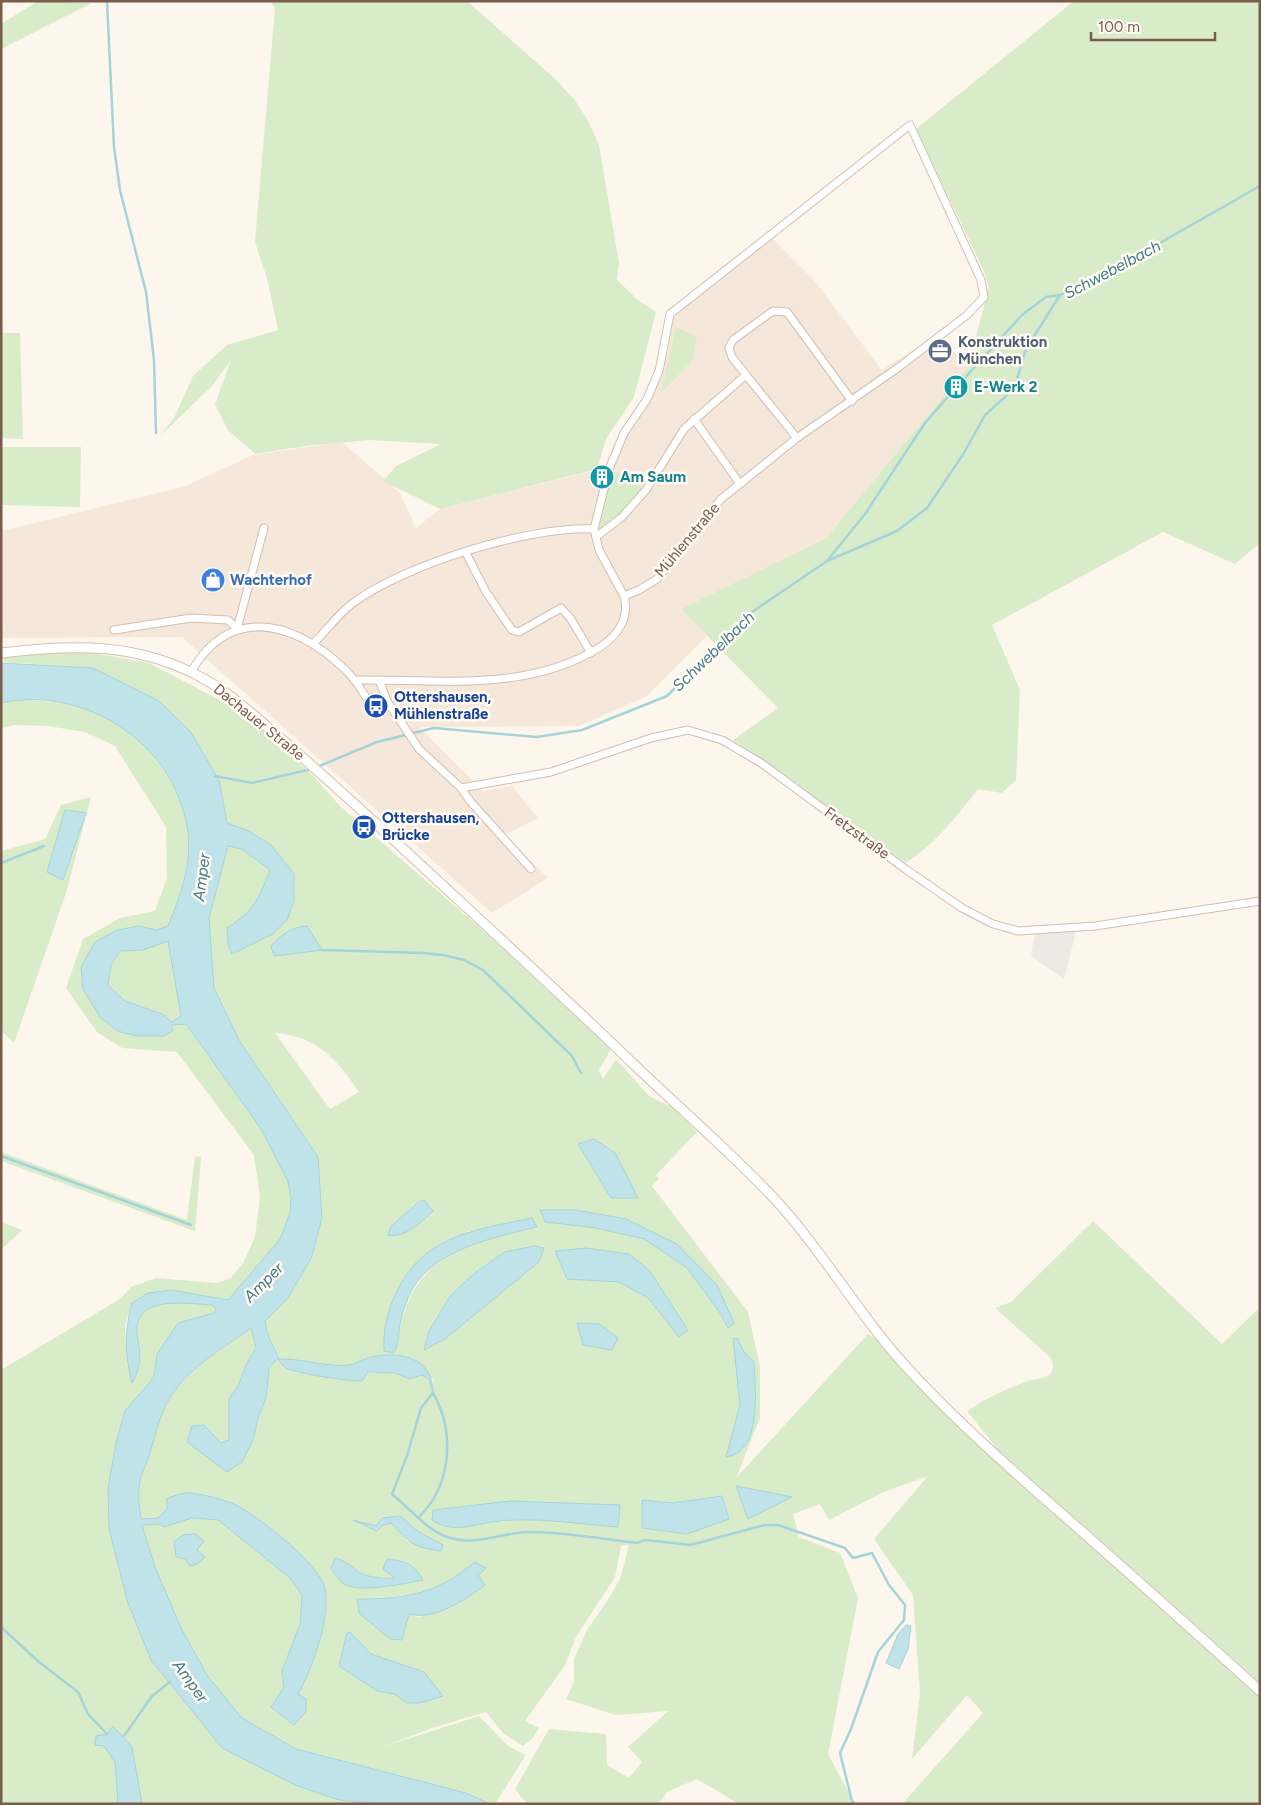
<svg xmlns="http://www.w3.org/2000/svg" width="1261" height="1805" font-family="Figtree,sans-serif">
<style>
.residential{fill:#f5e8da}
.industrial{fill:#efe9e4}
.green{fill:#d8ecc9;fill-rule:evenodd}
.water{fill:#bfe3e8;stroke:#a5d3da;fill-rule:evenodd}
.lines{fill:none;stroke-linecap:round;stroke-linejoin:round}
.stream{stroke:#a5d3da;stroke-width:2.5}
.street-casing{stroke:#d1beb0;stroke-width:9}
.secondary-casing{stroke:#d6c0b0;stroke-width:11}
.street{stroke:#fff;stroke-width:7}
.secondary{stroke:#fff;stroke-width:9}
.labels{text-anchor:middle;stroke-width:5;stroke-linejoin:round;paint-order:stroke}
.service-label{font-size:15px;font-weight:bold;fill:#4e5e75;stroke:#fffaf3;text-anchor:start}
.culture-label{font-size:15px;font-weight:bold;fill:#0d838f;stroke:#fffaf3;text-anchor:start}
.street-label{font-size:15px;fill:#7a5c4d;stroke:#fffaf3}
.shop-label{font-size:15px;font-weight:bold;fill:#366cbe;stroke:#fffaf3;text-anchor:start}
.transit-label{font-size:15px;font-weight:bold;fill:#164399;stroke:#fffaf3;text-anchor:start}
.water-label{font-size:16px;font-style:italic;fill:#437c86;stroke:#fffaf3}
</style>
<rect width="100%" height="100%" fill="#fdf6ec"/>
<path class="residential" d="M771,237l43,43 68,90 56,-36 30,33 -142,171 -145,71 26,27 -60,60 -68,30 -160,1 64,64 29,-5 26,32 -33,17 43,43 -56,35 -310,-276 -181,1v-107l182,-44 70,-32 89,-13 58,51 16,35 24,-19 172,-43 15,-31 25,-36 22,-83z"/>
<path class="industrial" d="M1035,932h41l-12,47 -33,-23z"/>
<g class="green">
<path d="M38,1l54,2 -91,46v-25z"/>
<path d="M270,1h197l86,76 21,22 13,20 12,26 20,118 -2,17 21,20 18,12 -22,85 -28,42 -9,30 -157,40 -57,-28 13,-15 45,-22 -72,-4 -64,6 -50,8 -27,-24 -13,-26 16,-44 -19,26 -52,50 14,-18 19,-42 34,-31 51,-15 -11,-52 -12,-36 20,-234z"/>
<path d="M1074,1h186v542l-25,21 -72,-32 -171,93 28,65 -4,90 -14,13 -24,-4c-23,29 -42,54 -72,74l-173,-123 45,-32 -97,-99 145,-71 142,-171 21,-80 -6,-18 -67,-140z"/>
<path d="M676,327l21,10 -5,24 -31,32z"/>
<path d="M1,333h19l3,106 -22,-1z"/>
<path d="M1,447h80l-1,60 -79,-2z"/>
<path d="M611,471l12,4 22,15 -24,27 -24,18 -1,-7z"/>
<path d="M87,652l62,11 103,54 62,60 26,29 147,128 124,115 -12,21 4,9 13,-20 33,37 23,11 25,25 -41,43 3,4 -7,7 96,126 12,55v51l-24,60 132,-144 7,4 37,43 77,73 6,-8 -28,-35c21,-14 41,-23 64,-31 6,-1 15,-2 19,-6 5,-6 3,-13 -1,-18l-54,-48 16,-6 82,-81 129,123 38,-37v497h-358l81,-91 -16,-18 -55,64 8,-66 -7,-98 -39,-56 54,-63 -44,16 -55,28 -9,-16 -27,10 6,23 41,16 18,45 -30,156 27,50h-116l-42,-25 -30,13 -9,12h-131l-12,-15 34,-60 57,5 1,31 22,13 13,-16 -14,-15 40,-36 -52,4 -50,-16 8,-17v-23l14,-31 18,-25 14,-24 9,-34 -8,1 -6,31 -39,60 -11,28 -40,56 14,7 -6,10 -10,8 -19,-12 -18,-22 -54,16 -50,19 97,-31 29,30 18,9 -31,49h-5l-24,-11 -170,-44 -54,-31 -35,-43 -26,-47 -26,-61 -14,-42 19,-1 4,3 28,-9 26,2 72,58 12,17 -2,29 -18,47 2,16 -12,20 21,18 6,-7 -2,-24 7,-11 22,-67 -52,-84 -107,-23 -9,9 -17,1c-2,-14 -4,-28 0,-42 2,-7 6,-14 8,-21 6,-19 9,-38 19,-55 18,-31 54,-52 83,-73l5,20 -9,15 -9,23 -9,13v41l-8,3 -18,-18 -11,1 17,32 18,14 26,-32 5,-22 8,-20 3,-30 10,-9 -11,-24 -3,-14 22,-22 24,-40 11,-41 -4,-61 -79,-117 -25,-52 -5,-70 19,-72 14,3 28,21c-12,30 -14,40 -43,58l67,-27 -45,-70 -22,-8 -8,-43 -126,-112 -89,-6 -1,-7zM275,1033c41,3 62,26 84,59l-29,17zM420,1200l5,1 8,10 -20,18 -25,6 3,-9zM540,1210h36l101,34 57,79 -6,5 -8,-15 -33,-45 -43,-29 -48,-11zM537,1227c-14,5 -30,7 -45,11 -58,16 -89,47 -94,107l-7,-42 77,-72zM505,1252l34,10 -94,77 6,-44 26,-24zM650,1271l29,66 -31,-39 -29,-16zM734,1338l4,1 6,13 10,10 -28,95 14,-52zM392,1356l21,2 20,22 -1,10 -3,-11 -7,-4 -12,4 -15,-6h-97l-19,-13 69,6 23,-9zM642,1500l31,3 -31,25zM510,1501l14,19 -31,2zM400,1516l18,16 25,13 -36,-4 -16,-18 -8,2 -6,6 -20,-9 19,4zM335,1558c12,2 18,12 28,16 11,4 22,4 33,4l-13,-9 4,-10c16,1 28,5 36,21l-78,4zM475,1562l10,6 -7,8 7,9 -33,21 -33,11 -62,-18c30,-2 62,-2 89,-17 10,-5 20,-13 29,-20zM350,1632l21,22 53,18 -17,31 -13,-9 -17,-3z"/>
<path d="M18,700c21,1 43,1 64,7 27,7 50,26 68,46 50,58 45,106 18,173l-12,4 -17,-4 -56,63 88,37 9,-3 6,1 75,105 27,52 3,17 -1,14 -10,27 -52,61 -57,-10 -39,13 -7,22 2,40h13c-1,-12 -5,-27 -3,-39 5,-31 54,-22 75,-21l4,3 -2,5 -36,10 -21,31 -3,23 -29,34 -9,32 -8,45 1,41 19,74 59,101 35,44 73,37 44,15 42,4h-380v-434l119,-71 11,-12 25,-9 61,5 14,-5 12,-15 12,-26 5,-41 -6,-41 -77,-103 -55,-4 -25,-16 -31,-44 17,-49 37,-21 35,-7 12,-33 -1,-51 -51,-81 -30,-14 -37,-6 -33,-1 -14,3v-25z"/>
<path d="M91,797l-24,93 -53,153 -13,-13v-179l44,-12 16,-34z"/>
<path d="M168,940l13,77 -9,5 -10,-8 -37,-13 -17,-16 3,-20 9,-14 23,-1z"/>
<path d="M1,1152l186,68 8,-64 6,1 -6,74 -194,-70z"/>
<path d="M1,1222l21,8 -21,20z"/>
</g>
<g class="water">
<path d="M1,663l92,5 66,33 31,30 29,49 8,43 22,8 22,14 23,29v27l-7,19 -14,14 -41,20 -4,-10 -1,-16c28,-18 31,-28 43,-58l-28,-21 -14,-3 -19,72 5,70 25,52 79,117 4,61 -11,41 -24,40 -22,22 3,14 11,24c20,-1 53,9 70,6 7,-1 14,-6 22,-8 30,-6 62,0 62,36l-4,-14 -7,-4 -12,4 -15,-6 -27,-1 -6,9c-11,1 -67,-8 -76,-13 -3,-2 -5,-5 -8,-9l-9,9 -3,30 -8,20 -5,22 -11,22 -15,10 -40,-30 5,-16 12,-1 17,18 8,-3v-41l9,-13 9,-23 9,-15 -5,-20c-29,21 -66,42 -83,73 -10,18 -13,36 -19,55 -2,7 -6,14 -8,21 -4,14 -2,28 0,42l17,-1 9,-9v-11c6,-1 13,-5 19,-5 8,-1 40,7 48,11 22,10 82,58 90,81 9,27 -12,85 -26,109l8,5v13l-12,13 -23,-18 13,-20 -2,-16 18,-47 2,-29 -12,-17 -72,-58 -26,-2 -28,9 -5,-3 -17,1 13,42 26,61 26,47 35,43 54,31 170,44 24,11h-109l-42,-4 -44,-15 -73,-37 -71,-88 -23,-57 -19,-74 -1,-41 8,-45 9,-32 29,-34 3,-23 21,-31 36,-10 2,-4 -4,-4c-21,-1 -71,-10 -75,21 -1,13 5,27 2,39 -1,6 -4,13 -7,18 -7,-27 -8,-52 0,-80l16,-10 23,-3 57,10 52,-61 10,-26 1,-15 -3,-17 -27,-52 -75,-105 -13,1 -2,1 2,5 -9,5h-27l-20,-5 -17,-14 -17,-28 -2,-22 14,-25 22,-12 22,-4 17,4 12,-4c13,-32 25,-65 19,-100 -15,-84 -103,-141 -186,-123zM168,941l13,75 -9,6 -10,-8 -37,-13 -17,-16 3,-20 9,-14 23,-1z"/>
<path d="M65,810l21,3 -23,67 -16,-8z"/>
<path d="M307,926l15,24 -48,6 -3,-10c11,-12 20,-19 36,-20z"/>
<path d="M594,1139l21,14 23,45h-27l-33,-54z"/>
<path d="M421,1200l4,1 8,10c-12,11 -27,27 -45,24l3,-9z"/>
<path d="M540,1210h36l50,9 51,25 40,41 17,38 -6,5 -8,-15 -33,-45 -43,-29 -48,-11 -51,-6z"/>
<path d="M532,1218l5,9c-45,11 -109,23 -129,71 -2,7 -6,14 -7,22 -3,11 -1,22 -7,33l-10,-2c-1,-20 3,-38 11,-56 27,-60 80,-65 137,-77z"/>
<path d="M534,1246l10,2 -5,14 -94,77 -21,11 5,-19 22,-36 26,-24 28,-19z"/>
<path d="M586,1248l43,6 21,17 38,59 -9,7 -31,-39 -29,-16 -52,-3 -12,-28z"/>
<path d="M577,1323l22,1 19,14 -6,12 -29,-5z"/>
<path d="M733,1338l5,1 6,13 10,10c1,27 9,90 -28,95l14,-52z"/>
<path d="M736,1486l56,11 -44,22z"/>
<path d="M722,1496l7,23 -42,15 -45,-6v-28l31,3z"/>
<path d="M510,1501l110,4 -2,22c-42,-3 -86,-11 -127,-5 -21,4 -40,11 -59,-2l1,-10z"/>
<path d="M400,1516l19,16 24,13 -2,6c-26,-3 -33,-9 -50,-28l-8,2 -6,6 -24,-11 23,6 6,-8z"/>
<path d="M195,1534l9,7 -7,9 8,7 -8,7 -7,2 -5,-7 -9,-2 -2,-15 9,-7z"/>
<path d="M335,1558c12,2 18,12 28,16 10,4 22,5 32,4l-12,-9 4,-10c17,2 27,4 36,21 -18,3 -63,14 -79,4 -5,-3 -9,-11 -13,-15z"/>
<path d="M475,1562l11,6 -8,8 7,9c-19,15 -52,36 -76,29l-7,26 -12,-1 -31,-26 -2,-14c30,0 63,-2 89,-17 10,-5 20,-13 29,-20z"/>
<path d="M906,1625l5,1 -3,23 -9,20 -13,-6 12,-29z"/>
<path d="M350,1632l21,22 53,18 19,24 -23,7h-13l-13,-9 -17,-3 -38,-25 8,-33z"/>
<path d="M113,1726l19,21 10,57h-24l-3,-42 -11,-16 -9,-1 1,-9 11,-2z"/>
</g>
<g class="lines">
<g class="stream">
<path d="M107,1l7,146 6,43 26,102 8,68 2,73"/>
<path d="M827,561l38,-47 60,-91 28,-32 69,-76 24,-18 14,-2"/>
<path d="M317,767l60,-25 57,-14 103,9 45,-7 85,-34 82,-82 78,-53 70,-30 30,-23 37,-55 21,-38 20,-18 12,-18 9,-30 34,-54 91,-47 109,-62"/>
<path d="M215,776l37,7 60,-14"/>
<path d="M1,863l43,-17"/>
<path d="M322,950l101,3 20,2 21,5 19,10 89,86 9,17"/>
<path d="M1,1156l190,69"/>
<path d="M419,1517c33,-32 36,-86 14,-124l-12,15 -14,48 -15,38c17,14 37,38 58,44 27,8 53,-6 80,-6 35,0 72,7 107,11l8,-3 45,5 75,-20h13l67,23 8,10 19,-5 17,32 16,20 -1,15 -26,32 -27,77 -11,24 12,48 3,3"/>
<path d="M1,1627l38,35 39,30 10,22 19,20"/>
<path d="M124,1736l28,-40 18,-14"/>
</g>
<defs>
<g id="street">
<path d="M746,375l51,63"/>
<path d="M694,419l46,65"/>
<path d="M596,537l26,-20 24,-27 38,-61 62,-54 -14,-18 -3,-9 4,-8 40,-29 14,1 65,89"/>
<path d="M466,553l20,39 26,38 7,2 42,-24 10,11 20,34"/>
<path d="M237,629l27,-101"/>
<path d="M114,630l77,-12 37,2 9,9"/>
<path d="M313,644c13,-13 25,-30 40,-41 53,-39 176,-77 241,-74"/>
<path d="M191,672c42,-74 115,-46 162,6 7,8 10,17 18,25l16,-2"/>
<path d="M354,680c82,-1 174,13 246,-33 18,-12 30,-29 24,-51l15,-6 18,-11 64,-80 76,-61 102,-71 68,-52 17,-18 -3,-17 -71,-155 -240,189 -11,57 -12,28 -23,34 -15,36 -15,60 5,21 25,46"/>
<path d="M379,680l8,21 32,48 42,39 9,13 61,68"/>
<path d="M461,788l90,-16 100,-34 37,-8 34,10 39,23 143,105 58,40 31,16 25,7 77,-5 165,-25"/>
</g>
<path id="secondary" d="M1,653c72,-9 139,-11 205,27 26,15 50,37 73,57 44,38 88,78 131,118 70,65 140,129 209,195 50,49 104,95 152,145 52,55 89,123 141,178 52,56 109,105 166,155 61,54 122,108 182,163"/>
</defs>
<use href="#street" class="street-casing"/>
<use href="#secondary" class="secondary-casing"/>
<use href="#street" class="street"/>
<use href="#secondary" class="secondary"/>
</g>
<defs>
<symbol id="office-disc" viewBox="-11 -11 22 22"><circle r="9.5" fill="#5c6f8a" stroke="#fffaf3"/><path d="M-6-3h4V-5.5h4V-3h4V5H-6ZM-1-4.5V-3h2v-1.5ZM-6 0V1H6V0Z" fill="#fff"/></symbol>
<symbol id="building-disc" viewBox="-11 -11 22 22"><circle r="9.5" fill="#0f9aa8" stroke="#fffaf3"/><path d="M-4-6H4V6H1V3H-1V6H-4ZM-2.5-4.3h1.7v1.8h-1.7ZM.8-4.3h1.7v1.8H.8ZM-2.5-1h1.7V.8h-1.7ZM.8-1h1.7V.8H.8Z" fill="#fff"/></symbol>
<symbol id="shop-disc" viewBox="-11 -11 22 22"><circle r="9.5" fill="#3f7fe0" stroke="#fffaf3"/><path d="M-5-2.5h2.3a2.7 3.5 0 0 1 5.4 0H5L5.5 6h-11ZM-1.5-2.5h3a1.5 2.3 0 0 0-3 0Z" fill="#fff"/></symbol>
<symbol id="bus-disc" viewBox="-11 -11 22 22"><circle r="9.5" fill="#1a4fb4" stroke="#fffaf3"/><path d="M-5-6H5V4H4V6H2V4H-2V6H-4V4H-5ZM-3.5-4V0h7V-4ZM-3.5 1.2v1.5H-2V1.2ZM2 1.2v1.5H3.5V1.2Z" fill="#fff"/></symbol>
</defs>
<g fill-rule="evenodd">
<use href="#office-disc" x="926" y="337" width="28" height="28"/>
<use href="#building-disc" x="942" y="373" width="28" height="28"/>
<use href="#building-disc" x="588" y="463" width="28" height="28"/>
<use href="#shop-disc" x="199" y="566" width="28" height="28"/>
<use href="#bus-disc" x="362" y="692" width="28" height="28"/>
<use href="#bus-disc" x="350" y="813" width="28" height="28"/>
</g>
<g class="labels">
<g class="service-label">
<text x="958" y="347">Konstruktion<tspan x="958" dy="17">München</tspan></text>
</g>
<g class="culture-label">
<text x="974" y="392">E-Werk 2</text>
<text x="620" y="482">Am Saum</text>
</g>
<g class="street-label">
<text transform="translate(687 540) rotate(-50)" y="5">Mühlenstraße</text>
<text transform="translate(259 722) rotate(39)" y="5">Dachauer Straße</text>
<text transform="translate(857 833) rotate(36)" y="5">Fretzstraße</text>
</g>
<g class="shop-label">
<text x="230" y="585">Wachterhof</text>
</g>
<g class="transit-label">
<text x="394" y="702">Ottershausen,<tspan x="394" dy="17">Mühlenstraße</tspan></text>
<text x="382" y="823">Ottershausen,<tspan x="382" dy="17">Brücke</tspan></text>
</g>
<g class="water-label">
<text transform="translate(1112 269) rotate(-28)" y="6">Schwebelbach</text>
<text transform="translate(713 651) rotate(-44)" y="6">Schwebelbach</text>
<text transform="translate(201 877) rotate(-83)" y="6">Amper</text>
<text transform="translate(263 1282) rotate(-45)" y="6">Amper</text>
<text transform="translate(191 1681) rotate(54)" y="6">Amper</text>
</g>
</g>
<rect width="1261" height="1805" fill="none" stroke="#7a5c4d" stroke-width="5"/>
<path d="M1091 32v8h124v-8" fill="none" stroke="#7a5c4d" stroke-width="2.5"/>
<text x="1098" y="32" font-size="15" fill="#7a5c4d" stroke="#fffaf3" stroke-width="4" paint-order="stroke">100 m</text>
</svg>
